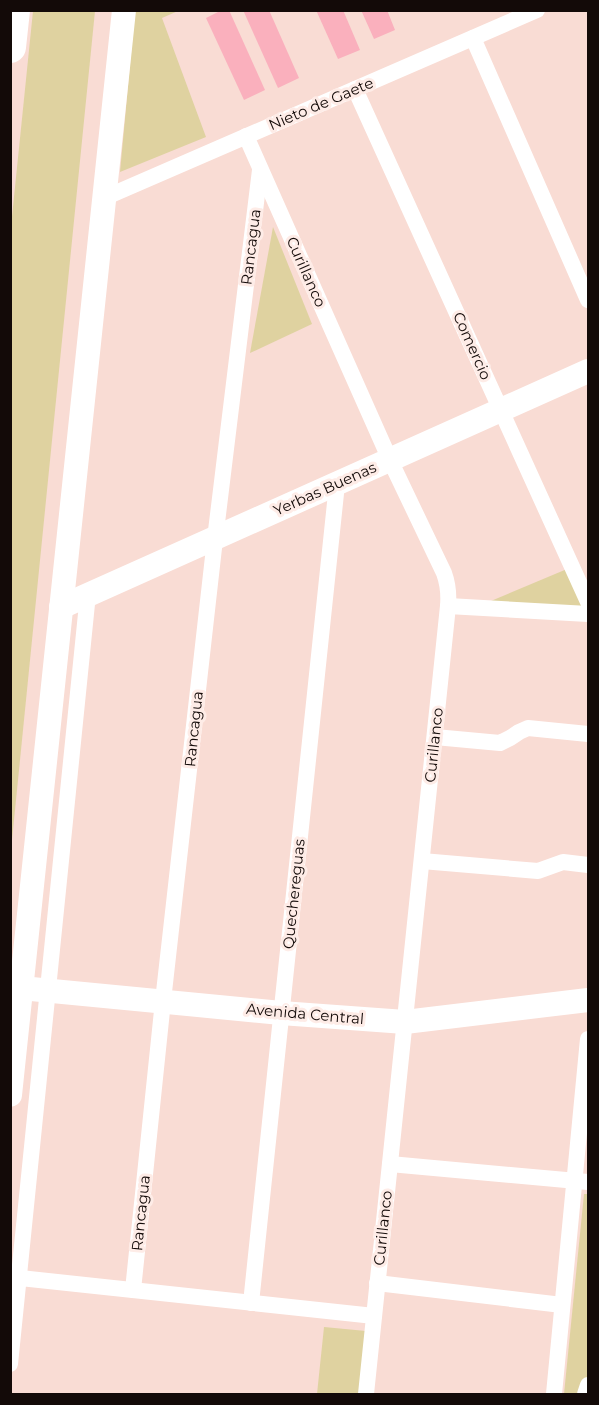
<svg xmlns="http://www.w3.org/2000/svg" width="599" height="1405" font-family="Montserrat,sans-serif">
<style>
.green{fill:#dfd2a0}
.building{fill:#fab0bd}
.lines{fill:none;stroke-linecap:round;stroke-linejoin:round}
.street{stroke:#fff;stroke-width:16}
.secondary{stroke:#fff;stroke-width:24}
.highway{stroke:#fff;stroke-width:32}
.labels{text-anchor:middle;stroke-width:6;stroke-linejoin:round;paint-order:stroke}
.street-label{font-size:15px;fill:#130a08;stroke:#feece7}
</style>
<rect width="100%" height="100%" fill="#f9dcd4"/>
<g class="green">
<path d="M33,11h62l-84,839 -1,-614z"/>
<path d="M135,11h43l-16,7 44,119 -86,35z"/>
<path d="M273,227l39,97 -62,29z"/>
<path d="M567,569l18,40 -106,-3z"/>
<path d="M584,1194h4v185l-4,15h-20z"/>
<path d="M324,1327l42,4 -6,63h-43z"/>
</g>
<g class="building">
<path d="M222,10h7l36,80 -21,10 -38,-82z"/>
<path d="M243,10h26l30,68 -21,10z"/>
<path d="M316,10h27l17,40 -22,9z"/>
<path d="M361,10h26l8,20 -21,9z"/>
</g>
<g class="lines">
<g class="street">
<path d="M473,38l115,262"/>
<path d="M355,89l233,513"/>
<path d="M246,136l144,324 54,113c4,11 5,21 4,33l-82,788"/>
<path d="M104,198l433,-188"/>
<path d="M448,606l140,8"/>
<path d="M435,737l65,6 10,-5 9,-6 9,-4 60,6"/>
<path d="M422,861l116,10 25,-9 25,3"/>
<path d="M390,1164l198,18"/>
<path d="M11,1277l363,39"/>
<path d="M377,1283l185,22"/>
<path d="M133,1290l30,-289 52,-462 45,-369"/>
<path d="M251,1303l86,-819"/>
<path d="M10,1364l78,-770"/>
<path d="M554,1394l34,-355"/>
<path d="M585,1394l3,-9"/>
</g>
<g class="secondary">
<path d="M61,607l527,-236"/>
<path d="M21,988l260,25 124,9 183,-22"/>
<path d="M10,1095l114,-1085"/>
</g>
<path class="highway" d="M10,47l4,-37"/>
</g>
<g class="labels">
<g class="street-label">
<text transform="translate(321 104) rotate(-23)" y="5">Nieto de Gaete</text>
<text transform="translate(251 247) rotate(-83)" y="5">Rancagua</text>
<text transform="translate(306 272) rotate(66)" y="5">Curillanco</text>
<text transform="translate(472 346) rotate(66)" y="5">Comercio</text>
<text transform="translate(325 489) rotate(-24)" y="5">Yerbas Buenas</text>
<text transform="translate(194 729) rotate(-84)" y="5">Rancagua</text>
<text transform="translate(434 745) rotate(-84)" y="5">Curillanco</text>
<text transform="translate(294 894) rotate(-84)" y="5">Quechereguas</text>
<text transform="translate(305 1014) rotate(5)" y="5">Avenida Central</text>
<text transform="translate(141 1213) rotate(-84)" y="5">Rancagua</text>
<text transform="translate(383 1228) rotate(-84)" y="5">Curillanco</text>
</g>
</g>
<rect width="599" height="1405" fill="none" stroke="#130a08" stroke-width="24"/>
</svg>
